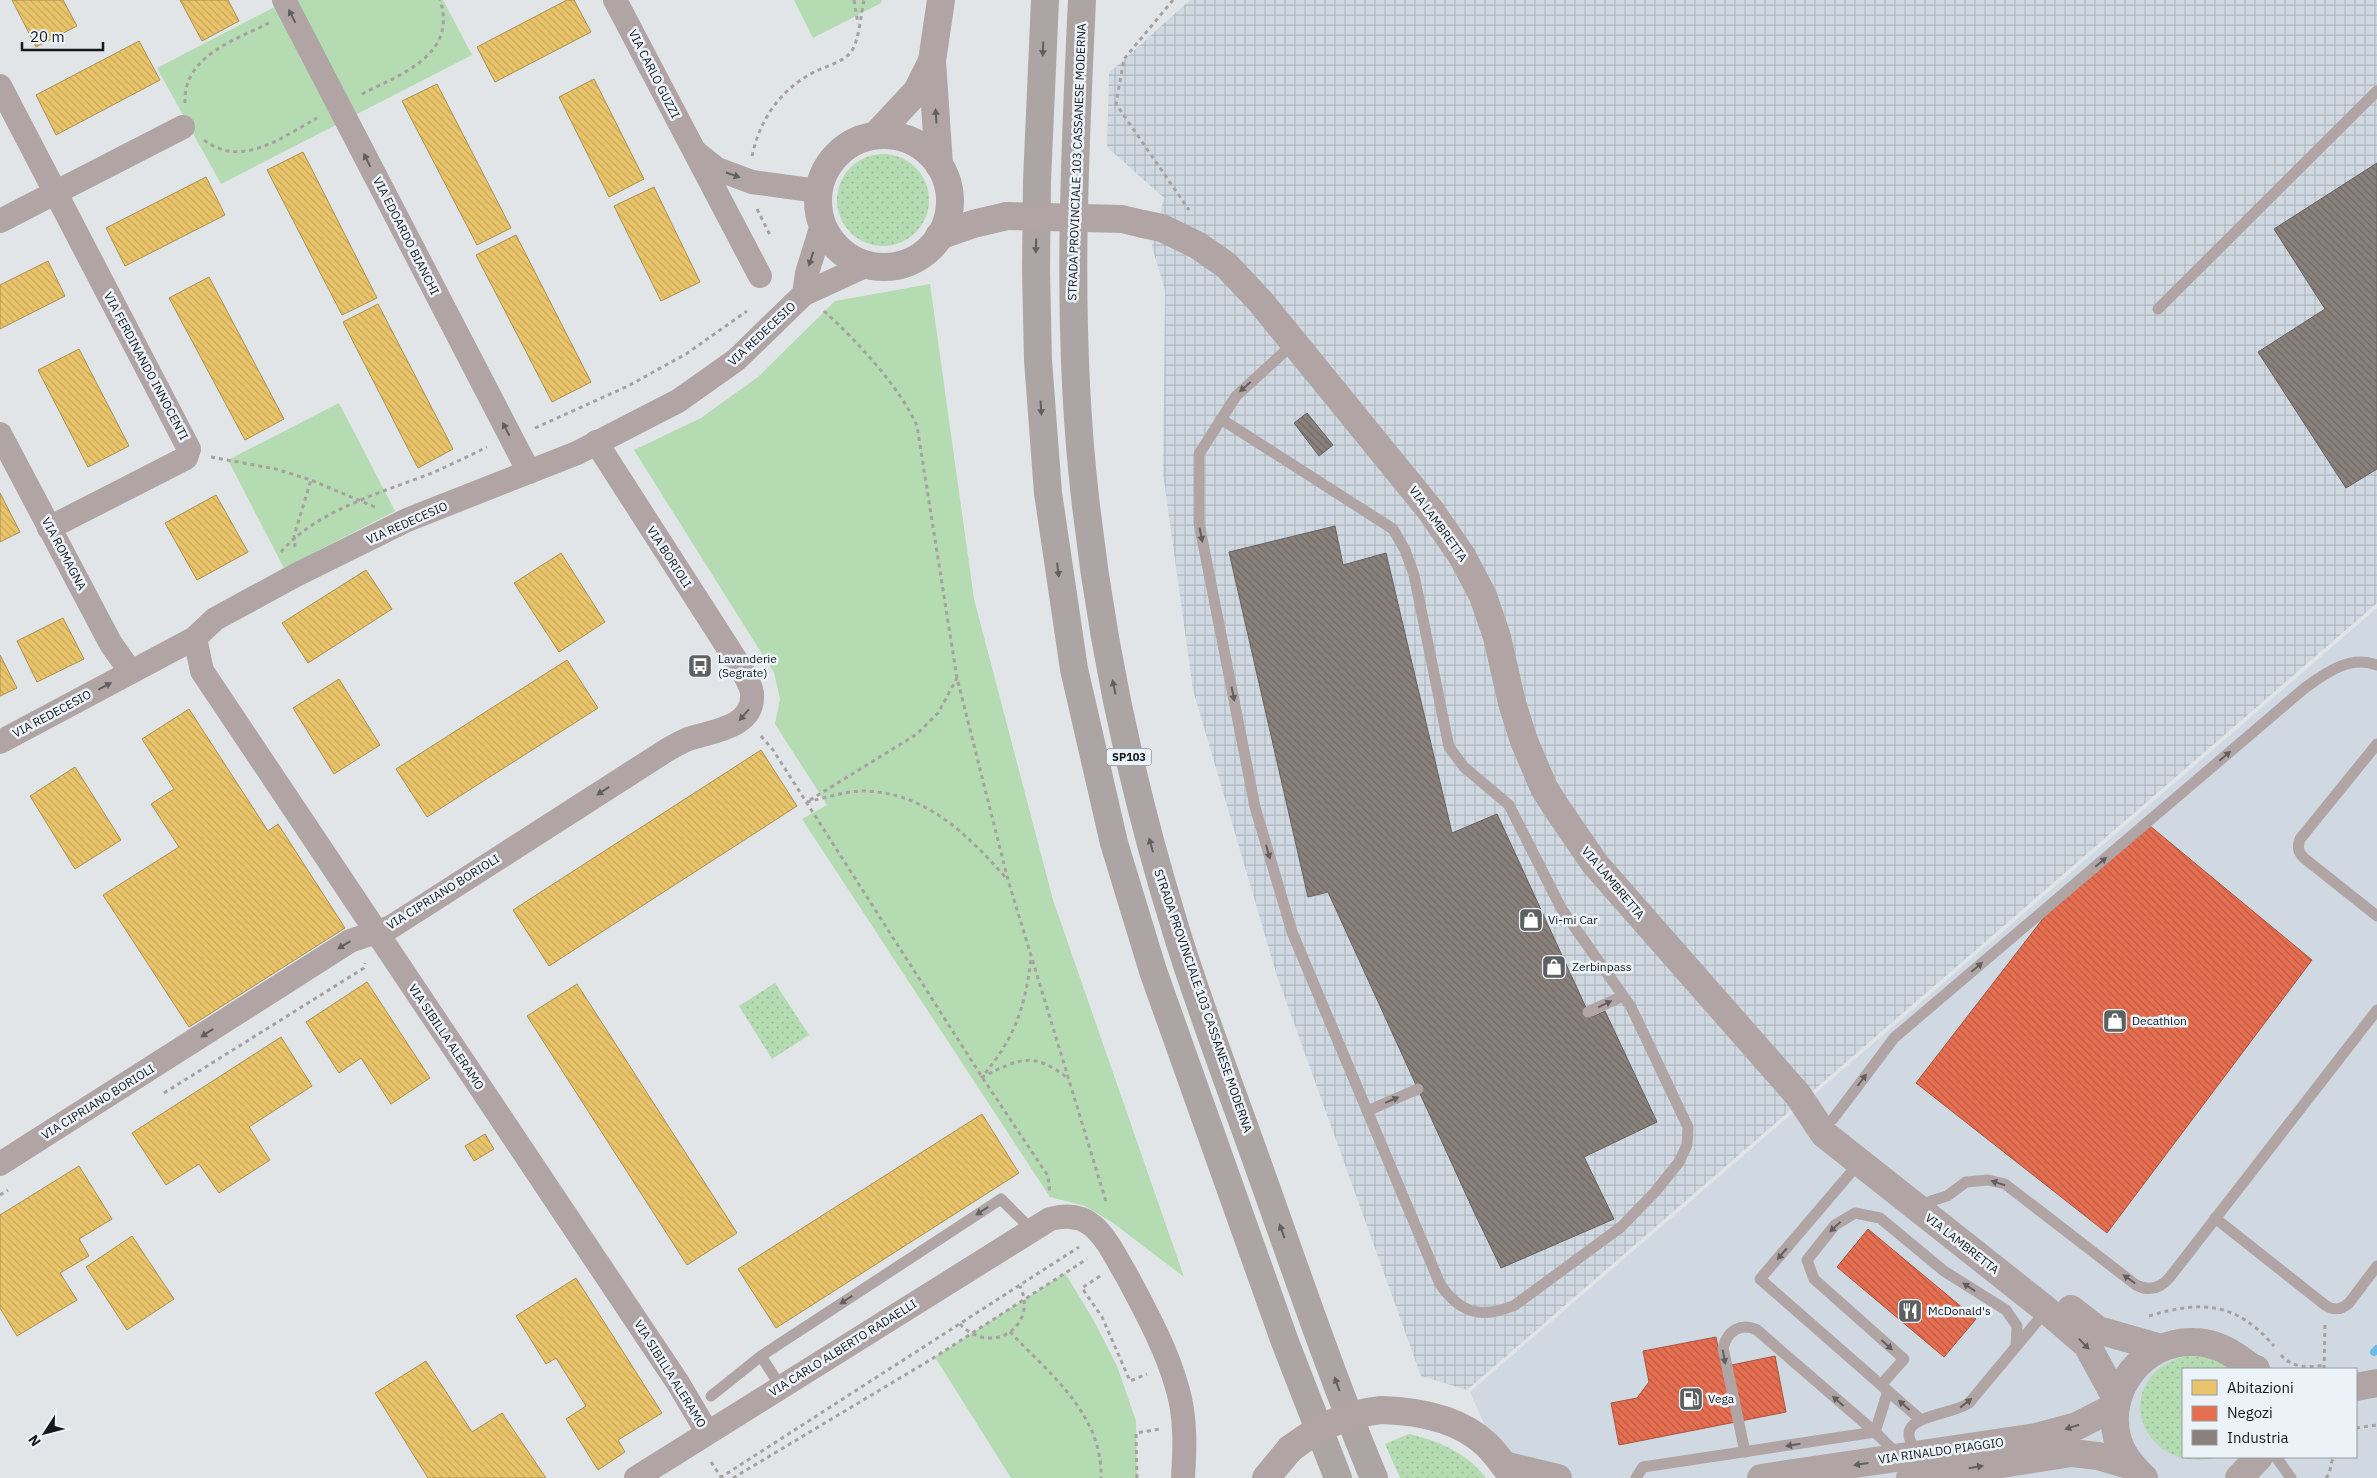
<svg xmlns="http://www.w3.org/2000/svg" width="2377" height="1478" font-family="'IBM Plex Sans',sans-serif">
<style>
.built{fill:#d0d9e1;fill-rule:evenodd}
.industrial{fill:url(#industrial-grid)}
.grass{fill:url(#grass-dots)}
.park{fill:#b4dbb1}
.homes{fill:url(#homes-back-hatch);stroke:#aa9152}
.shops{fill:url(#shops-back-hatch);stroke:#a85541}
.industry{fill:url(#industry-back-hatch);stroke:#67625f}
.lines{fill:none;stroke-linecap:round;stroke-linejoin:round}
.stream{stroke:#6bbce4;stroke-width:8}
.path{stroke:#a7a2a1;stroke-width:3;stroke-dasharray:4 4;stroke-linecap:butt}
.service{stroke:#b0a5a4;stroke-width:11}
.minor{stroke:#b0a5a4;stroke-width:24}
.tertiary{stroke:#b0a5a4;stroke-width:28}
.trunk{stroke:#ada5a4;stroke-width:28}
.tertiary-bridge{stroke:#b0a5a4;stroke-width:28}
.oneway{fill:#635f60}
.oneway2{fill:#625f60}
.labels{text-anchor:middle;stroke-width:5;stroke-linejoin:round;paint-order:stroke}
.shield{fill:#ebf2f8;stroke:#565a5d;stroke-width:1}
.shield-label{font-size:11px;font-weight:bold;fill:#16191b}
.street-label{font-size:12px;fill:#16191b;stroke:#ebf2f8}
.poi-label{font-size:12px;fill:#16191b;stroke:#ebf2f8;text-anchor:start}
</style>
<defs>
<pattern id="industrial-grid" width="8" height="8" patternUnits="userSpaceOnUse" patternTransform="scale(1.25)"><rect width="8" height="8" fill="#d0d9e1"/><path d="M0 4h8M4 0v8" fill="none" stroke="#b2bac0"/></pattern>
<pattern id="grass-dots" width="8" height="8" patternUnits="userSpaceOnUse" patternTransform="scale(1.25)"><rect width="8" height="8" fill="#b4dbb1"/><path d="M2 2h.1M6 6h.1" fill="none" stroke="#9abb98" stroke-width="1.8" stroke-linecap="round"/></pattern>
<pattern id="homes-back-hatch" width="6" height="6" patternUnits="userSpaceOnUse" patternTransform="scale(1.25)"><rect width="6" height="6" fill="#e9c46a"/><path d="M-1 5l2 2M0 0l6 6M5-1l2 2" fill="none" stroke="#c7a85b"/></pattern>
<pattern id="shops-back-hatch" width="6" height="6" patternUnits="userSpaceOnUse" patternTransform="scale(1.25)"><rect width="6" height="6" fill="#e76f51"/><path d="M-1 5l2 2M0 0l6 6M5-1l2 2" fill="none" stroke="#ba5a42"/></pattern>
<pattern id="industry-back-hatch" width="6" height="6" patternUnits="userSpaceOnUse" patternTransform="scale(1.25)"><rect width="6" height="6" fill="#8a817c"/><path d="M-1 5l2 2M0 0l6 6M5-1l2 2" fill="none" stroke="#706965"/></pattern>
</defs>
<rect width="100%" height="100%" fill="#e1e5e8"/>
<path class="built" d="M2377,608v870h-869l-38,-86zM2183,1369h173v88h-173z"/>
<path class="industrial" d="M1190,0h1187v603l-910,787 -46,-14 -144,-400 -84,-286 -30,-217 2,-183 -13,-43 12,-49 -57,-51 2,-74z"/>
<g class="grass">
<circle cx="883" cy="200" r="46"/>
<path d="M775,983l34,52 -37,24 -33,-53z"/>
<path d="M2185,1356c16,0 32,2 44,13h-46v88h36c-78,21 -113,-79 -34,-101z"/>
<path d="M1409,1434c30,7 58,19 77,44h-86l-15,-34z"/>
</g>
<g class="park">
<path d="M288,0h155l29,55 -251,129 -64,-116z"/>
<path d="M794,0h88l-1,3 -68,35z"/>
<path d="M930,284l44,315 79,301 131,377 -71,-54 -28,-17 -35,-9 -248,-378 25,-14 -52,-81 5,-25 -6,-26 -140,-223 67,-32 57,-41 77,-76z"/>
<path d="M339,403l56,108 -111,57 -56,-108z"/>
<path d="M1065,1273l29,48 23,45 19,55 1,57h-126l-76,-121z"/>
</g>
<g class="homes">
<path d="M12,0h51l14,26 -41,21z"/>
<path d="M180,0h48l11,21 -37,20z"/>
<path d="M567,0h7l17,32 -96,50 -18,-35z"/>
<path d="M139,41l21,39 -104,55 -20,-40z"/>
<path d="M594,79l50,100 -35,18 -50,-100z"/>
<path d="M437,84l74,144 -34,17 -75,-144z"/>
<path d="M303,152l74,146 -35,17 -75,-145z"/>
<path d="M206,177l19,38 -100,51 -19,-38z"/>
<path d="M654,187l46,95 -39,19 -47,-95z"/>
<path d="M516,235l75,147 -39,20 -76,-147z"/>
<path d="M48,261l17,35 -65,33v-44z"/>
<path d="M209,277l75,142 -39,21 -76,-142z"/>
<path d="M378,304l75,145 -35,19 -75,-146z"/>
<path d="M79,349l50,97 -41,21 -50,-97z"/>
<path d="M0,493l20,39 -20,10z"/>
<path d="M216,495l32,57 -51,28 -32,-57z"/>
<path d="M561,553l44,69 -46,30 -45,-69z"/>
<path d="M366,570l26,39 -84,54 -26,-40z"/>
<path d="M63,618l21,41 -47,23 -20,-41z"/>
<path d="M0,655l17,33 -17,8z"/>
<path d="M567,660l31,48 -171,109 -31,-48z"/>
<path d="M339,679l41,66 -46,29 -41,-66z"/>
<path d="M189,709l79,122 10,-7 67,104 -156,99 -86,-132 76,-48 -28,-43 23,-15 -32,-50z"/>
<path d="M761,750l36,56 -248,160 -36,-56z"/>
<path d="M75,767l46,73 -46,29 -45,-73z"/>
<path d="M367,982l63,96 -39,26 -30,-46 -22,15 -33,-51z"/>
<path d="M577,984l160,249 -50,32 -160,-249z"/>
<path d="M281,1037l31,49 -63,41 21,33 -51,33 -20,-29 -33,21 -34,-52z"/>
<path d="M982,1114l37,59 -243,155 -38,-59z"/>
<path d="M485,1134l9,15 -20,12 -9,-15z"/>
<path d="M79,1166l33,53 -33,20 10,17 -29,17 17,27 -60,36 -17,-28v-93z"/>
<path d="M132,1236l42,63 -47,31 -41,-63z"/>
<path d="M576,1278l86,135 -44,27 7,12 -27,18 -32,-51 20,-13 -30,-48 -10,6 -30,-48z"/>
<path d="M426,1361l46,71 30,-19 44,65h-118l-53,-85z"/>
</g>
<g class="shops">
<path d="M2150,826l162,134 -205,273 -191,-150 129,-167z"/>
<path d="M1868,1229l108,90 -32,38 -107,-90z"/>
<path d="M1716,1337l6,30 53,-11 11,56 -167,33 -8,-42 26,-5 12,-16 -6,-31z"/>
</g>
<g class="industry">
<path d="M2377,163v306l-31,19 -88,-136 67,-43 -51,-80z"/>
<path d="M1307,413l26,32 -14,11 -25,-33z"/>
<path d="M1335,526l8,39 43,-12 66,280 45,-19 91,198 4,5 13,-6 52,111 -73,35 30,62 -113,49 -27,-56 -146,-320 -20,5 -79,-345z"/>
</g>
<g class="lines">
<path class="stream" d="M2374,1352l3,-3"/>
<g class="path">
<path d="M854,0l4,24"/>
<path d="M1173,0l-49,59 -8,45 73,106"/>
<path d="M362,94c39,-20 96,-39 78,-94"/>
<path d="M185,103c-2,-47 50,-63 84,-80"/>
<path d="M204,140c38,29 78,-3 113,-22"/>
<path d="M752,156c8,-37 28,-66 62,-84 12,-6 28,-9 37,-20 8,-10 10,-39 13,-52"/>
<path d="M757,209l14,28"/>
<path d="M824,311c32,29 76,76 93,115l40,252 51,202 99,325"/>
<path d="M535,428l93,-42 58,-32 61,-43"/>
<path d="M211,457l65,12 35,11 64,27"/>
<path d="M295,547l-1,-11 17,-56"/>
<path d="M281,552c34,-41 102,-60 151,-79 18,-8 37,-17 55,-26"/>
<path d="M761,736l12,14 209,327 66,99 2,18"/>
<path d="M810,800l107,-66 21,-21 19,-35"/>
<path d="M807,802c17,-4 36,-10 53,-11 64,-1 108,44 147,88"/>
<path d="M1031,960c-7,51 -16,77 -49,117 39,-19 51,-26 87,2"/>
<path d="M164,1093l200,-125 1,-5"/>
<path d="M0,1195l8,-5"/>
<path d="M1100,1276l-18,12 20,29 28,64 17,-7"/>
<path d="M2149,1316c53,-16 87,-14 125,30"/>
<path d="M960,1324c31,33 79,3 60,-38"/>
<path d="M1010,1332c40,42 93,83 91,146"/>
<path d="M2281,1355c11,13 27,13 43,10"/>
<path d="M2324,1369l1,-44"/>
<path d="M2356,1428l21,-3"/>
<path d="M711,1462l10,15"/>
<path d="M720,1478l359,-231"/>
<path d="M733,1478l202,-121 152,-98"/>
<path d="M1137,1478l-1,-45 24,-4"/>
<path d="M2326,1478l3,-4 4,-17"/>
</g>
<g class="service">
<path d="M2158,309l219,-218"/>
<path d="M1221,419l172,110 12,21 9,25 35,172 15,20 45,38 52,103 70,99 57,120 -1,18 -8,17 -24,30 -34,35 -106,78c-32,14 -55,9 -75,-21l-148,-352 -37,-125 -56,-284v-69l37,-58 58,-53"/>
<path d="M2377,744l-77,95c-3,9 -2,13 4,19l73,58"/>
<path d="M1588,1012l35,-16"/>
<path d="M1367,1111l51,-22"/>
<path d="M1833,1119l61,-81 412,-351c21,-15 44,-32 71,-22"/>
<path d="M1859,1163l-99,116 161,141"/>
<path d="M1931,1201l16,-5 19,-14 22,-2 17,4 131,101c14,7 25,3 34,-8l207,-267"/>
<path d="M2215,1218l110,87c9,6 16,5 24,-2l28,-37"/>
<path d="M761,1356l20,31"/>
<path d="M1881,1385l23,-26 -90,-80 -7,-19 28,-35 20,-12 25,5 64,53 62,39 11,16 -1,20"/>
<path d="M711,1396l50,-40 240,-157 31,31"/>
<path d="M1745,1452l-22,-104c4,-17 18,-26 34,-18l118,102 13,-41"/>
<path d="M1916,1454c-2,-6 -7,-13 -7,-19 -2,-20 46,-21 60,-32l71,-85 4,-10"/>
<path d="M2276,1457l15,21"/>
<path d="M1636,1478l7,-11 232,-35 24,24"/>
</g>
<g class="minor">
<path d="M284,0l245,472"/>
<path d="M615,0l145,276"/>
<path d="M0,86l189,363 -3,9 -137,70"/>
<path d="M697,153l20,16 35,13 66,9"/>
<path d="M0,221l183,-94"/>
<path d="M804,294l3,-21 15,-48"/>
<path d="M0,434l111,210 20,28"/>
<path d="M195,638l7,33 476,712 29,49"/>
<path d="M0,742l195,-104 20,-19 81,-44 111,-55 170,-67 101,-52 58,-41 68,-66 63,-29"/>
<path d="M0,1164l350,-223 41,-14 276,-177c7,-4 14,-8 21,-11 24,-8 67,-11 64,-46 -1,-7 -6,-15 -9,-22l-147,-229"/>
<path d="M636,1478l414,-259c15,-4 30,-4 43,7 15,13 24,34 34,50 19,36 39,72 50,111 9,29 8,61 6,91"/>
</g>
<g class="tertiary">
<circle cx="884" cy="201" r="66"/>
<path d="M876,135l41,-44 15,-30"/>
<path d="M939,165l-7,-104 9,-61"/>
<path d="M1143,224l19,4 35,17 29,20 34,36 171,210 31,45 21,40 14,41 15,66 12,38 20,47 12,19 39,57 203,231 26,39 220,174 43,37 30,55"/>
<path d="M939,236l34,-12 34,-8"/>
<path d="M2071,1309l27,21 63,18"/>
<path d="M2356,1387l21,-4"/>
<path d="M1381,1410c37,1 78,8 106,35 10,10 18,22 27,33"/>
<path d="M1504,1465l54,13"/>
<path d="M1266,1478l24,-29"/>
<path d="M1761,1478l275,-41 41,-11 39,-20"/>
<path d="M1910,1478l162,-25 26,3 34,10"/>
<path d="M2144,1478c-12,-12 -23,-24 -27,-41 -12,-48 27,-97 77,-95 17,0 32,7 46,17 5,3 9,8 16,10"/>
<path d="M2239,1478l20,-21"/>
</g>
<g class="trunk">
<path d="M1045,0l-8,181 -1,89 2,90 10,133 26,176 40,174 39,128 132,371 53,136"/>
<path d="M1082,0c-8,166 -16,331 3,497 16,145 46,287 89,427 24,80 55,159 83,238 38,106 74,213 117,316"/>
</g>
<g class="tertiary-bridge">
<path d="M1007,216l115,3 21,5"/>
<path d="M1290,1449c29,-22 55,-35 91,-39"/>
</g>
</g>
<defs><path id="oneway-solid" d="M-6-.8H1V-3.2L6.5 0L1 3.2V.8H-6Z" transform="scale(1.25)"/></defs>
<g class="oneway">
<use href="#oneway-solid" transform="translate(292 16) rotate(-117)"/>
<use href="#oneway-solid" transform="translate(936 116) rotate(-94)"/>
<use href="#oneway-solid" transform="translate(367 160) rotate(-117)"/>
<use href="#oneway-solid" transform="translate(733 175) rotate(19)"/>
<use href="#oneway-solid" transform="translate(811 259) rotate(108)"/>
<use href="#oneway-solid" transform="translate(1245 387) rotate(139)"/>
<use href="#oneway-solid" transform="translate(506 429) rotate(-117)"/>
<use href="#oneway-solid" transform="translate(1201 535) rotate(79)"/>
<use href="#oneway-solid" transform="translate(105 686) rotate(-28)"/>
<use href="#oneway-solid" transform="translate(1233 694) rotate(79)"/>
<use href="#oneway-solid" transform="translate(744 715) rotate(131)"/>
<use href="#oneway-solid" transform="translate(2225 756) rotate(-40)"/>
<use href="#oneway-solid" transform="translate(603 791) rotate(147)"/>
<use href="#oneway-solid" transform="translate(1268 852) rotate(74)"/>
<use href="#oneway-solid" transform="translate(2101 862) rotate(-40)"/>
<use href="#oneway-solid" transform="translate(344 945) rotate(149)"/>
<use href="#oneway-solid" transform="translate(1977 967) rotate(-40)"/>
<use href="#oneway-solid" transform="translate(1605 1004) rotate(-26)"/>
<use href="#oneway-solid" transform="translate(207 1033) rotate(147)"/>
<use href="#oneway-solid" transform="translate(1862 1080) rotate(-53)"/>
<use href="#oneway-solid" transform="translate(1392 1100) rotate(-23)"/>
<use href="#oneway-solid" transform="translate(1998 1183) rotate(-162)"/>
<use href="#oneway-solid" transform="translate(982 1211) rotate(147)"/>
<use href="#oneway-solid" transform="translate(1835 1227) rotate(137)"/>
<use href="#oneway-solid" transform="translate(1782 1254) rotate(130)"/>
<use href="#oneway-solid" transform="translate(2129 1279) rotate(-144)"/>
<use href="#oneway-solid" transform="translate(1969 1287) rotate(-147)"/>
<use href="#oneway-solid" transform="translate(846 1300) rotate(147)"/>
<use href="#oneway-solid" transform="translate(2084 1344) rotate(46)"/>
<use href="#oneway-solid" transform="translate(1887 1345) rotate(42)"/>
<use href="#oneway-solid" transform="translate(1724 1357) rotate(80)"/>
<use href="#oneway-solid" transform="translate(1838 1401) rotate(-139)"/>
<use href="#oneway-solid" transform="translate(1966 1403) rotate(-38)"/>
<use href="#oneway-solid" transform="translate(1904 1405) rotate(-139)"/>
<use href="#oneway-solid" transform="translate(2072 1427) rotate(162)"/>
<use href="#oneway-solid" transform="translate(1793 1445) rotate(171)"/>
<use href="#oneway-solid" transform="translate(1861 1464) rotate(172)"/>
<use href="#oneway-solid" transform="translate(1976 1467) rotate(-9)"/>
</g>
<g class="oneway2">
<use href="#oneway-solid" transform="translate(1043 49) rotate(92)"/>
<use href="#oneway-solid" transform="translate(1036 246) rotate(91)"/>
<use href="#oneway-solid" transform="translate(1041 408) rotate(86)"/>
<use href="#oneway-solid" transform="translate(1058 570) rotate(83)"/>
<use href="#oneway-solid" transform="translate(1114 687) rotate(-102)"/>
<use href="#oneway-solid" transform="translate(1151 845) rotate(-106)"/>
<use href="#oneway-solid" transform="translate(1282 1231) rotate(-110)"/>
<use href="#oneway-solid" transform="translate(1337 1384) rotate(-110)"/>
</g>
<defs>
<symbol id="bus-square" viewBox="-11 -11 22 22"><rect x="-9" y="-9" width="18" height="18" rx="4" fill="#5d6063" stroke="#ebf2f8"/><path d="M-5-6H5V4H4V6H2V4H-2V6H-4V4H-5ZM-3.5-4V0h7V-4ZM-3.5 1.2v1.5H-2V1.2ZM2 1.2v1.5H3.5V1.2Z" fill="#fff"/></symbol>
<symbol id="shop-square" viewBox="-11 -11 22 22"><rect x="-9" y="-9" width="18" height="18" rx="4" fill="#5d6063" stroke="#ebf2f8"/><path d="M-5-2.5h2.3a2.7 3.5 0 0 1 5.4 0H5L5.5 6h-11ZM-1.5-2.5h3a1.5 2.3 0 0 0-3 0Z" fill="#fff"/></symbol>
<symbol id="restaurant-square" viewBox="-11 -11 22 22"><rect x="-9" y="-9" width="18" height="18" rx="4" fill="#5d6063" stroke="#ebf2f8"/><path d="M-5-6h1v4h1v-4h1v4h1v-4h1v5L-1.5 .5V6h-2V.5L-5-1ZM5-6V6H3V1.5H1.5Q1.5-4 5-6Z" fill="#fff"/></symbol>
<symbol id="fuel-square" viewBox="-11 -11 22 22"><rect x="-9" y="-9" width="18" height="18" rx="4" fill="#5d6063" stroke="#ebf2f8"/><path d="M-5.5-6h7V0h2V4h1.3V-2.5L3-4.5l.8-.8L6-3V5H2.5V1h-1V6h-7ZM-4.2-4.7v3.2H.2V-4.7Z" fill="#fff"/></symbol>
</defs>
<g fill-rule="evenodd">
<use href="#bus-square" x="686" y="652" width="28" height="28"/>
<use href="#shop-square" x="1517" y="906" width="28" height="28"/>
<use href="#shop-square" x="1540" y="953" width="28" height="28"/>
<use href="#shop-square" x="2101" y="1007" width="28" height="28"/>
<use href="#restaurant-square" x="1896" y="1297" width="28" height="28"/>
<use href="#fuel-square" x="1677" y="1385" width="28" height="28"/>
</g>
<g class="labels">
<rect class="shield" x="1106.5" y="748.5" width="45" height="17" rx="4"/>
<g class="shield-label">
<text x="1129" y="761">SP103</text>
</g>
<g class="street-label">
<text transform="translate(654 74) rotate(63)" y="4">VIA CARLO GUZZI</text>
<text transform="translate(1077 162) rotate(-88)" y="4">STRADA PROVINCIALE 103 CASSANESE MODERNA</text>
<text transform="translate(406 236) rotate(63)" y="4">VIA EDOARDO BIANCHI</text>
<text transform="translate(762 334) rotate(-43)" y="4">VIA REDECESIO</text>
<text transform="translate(146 366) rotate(62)" y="4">VIA FERDINANDO INNOCENTI</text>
<text transform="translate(407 523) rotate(-24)" y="4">VIA REDECESIO</text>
<text transform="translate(1438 524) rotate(54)" y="4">VIA LAMBRETTA</text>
<text transform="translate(64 554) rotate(62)" y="4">VIA ROMAGNA</text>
<text transform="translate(669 557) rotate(57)" y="4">VIA BORIOLI</text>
<text transform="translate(52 714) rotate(-28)" y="4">VIA REDECESIO</text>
<text transform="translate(1613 883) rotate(50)" y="4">VIA LAMBRETTA</text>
<text transform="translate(443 892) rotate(-32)" y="4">VIA CIPRIANO BORIOLI</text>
<text transform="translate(1203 1001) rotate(71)" y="4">STRADA PROVINCIALE 103 CASSANESE MODERNA</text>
<text transform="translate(446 1037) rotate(56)" y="4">VIA SIBILLA ALERAMO</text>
<text transform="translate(98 1102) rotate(-32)" y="4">VIA CIPRIANO BORIOLI</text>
<text transform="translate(1962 1244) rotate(38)" y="4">VIA LAMBRETTA</text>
<text transform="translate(843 1348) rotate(-32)" y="4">VIA CARLO ALBERTO RADAELLI</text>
<text transform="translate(670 1374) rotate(58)" y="4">VIA SIBILLA ALERAMO</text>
<text transform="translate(1941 1451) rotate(-8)" y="4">VIA RINALDO PIAGGIO</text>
</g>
<g class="poi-label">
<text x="718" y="663">Lavanderie<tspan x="718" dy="14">(Segrate)</tspan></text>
<text x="1548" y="924">Vi-mi Car</text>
<text x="1572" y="971">Zerbinpass</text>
<text x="2132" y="1025">Decathlon</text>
<text x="1928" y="1315">McDonald's</text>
<text x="1708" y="1403">Vega</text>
</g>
</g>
<rect x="2182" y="1368" width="175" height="90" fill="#ebf2f8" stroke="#969ba0"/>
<rect x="2192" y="1380" width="25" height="15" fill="#e9c46a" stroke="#969ba0"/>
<text x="2227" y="1393" font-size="15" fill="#16191b">Abitazioni</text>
<rect x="2192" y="1406" width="25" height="15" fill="#e76f51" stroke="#969ba0"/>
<text x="2227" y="1418" font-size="15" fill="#16191b">Negozi</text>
<rect x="2192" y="1430" width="25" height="15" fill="#8a817c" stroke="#969ba0"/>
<text x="2227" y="1443" font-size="15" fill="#16191b">Industria</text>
<g transform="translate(45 1433) rotate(234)" stroke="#ebf2f8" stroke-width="4" paint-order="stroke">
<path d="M0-4L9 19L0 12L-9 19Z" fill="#16191b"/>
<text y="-8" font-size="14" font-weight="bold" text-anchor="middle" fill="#16191b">N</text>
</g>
<path d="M22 42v8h81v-8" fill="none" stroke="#16191b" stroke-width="2.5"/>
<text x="30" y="42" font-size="15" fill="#16191b" stroke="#ebf2f8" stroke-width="4" paint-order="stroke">20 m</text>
</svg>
